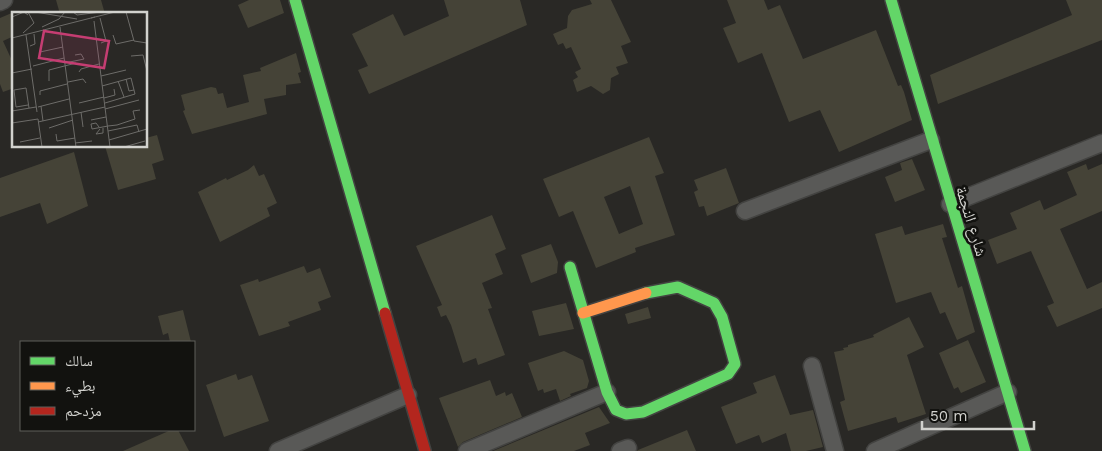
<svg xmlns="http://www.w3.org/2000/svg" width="1102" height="451" font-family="'Work Sans','Noto Naskh Arabic',sans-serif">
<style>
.building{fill:#454337;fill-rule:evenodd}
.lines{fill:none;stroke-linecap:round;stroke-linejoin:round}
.street-casing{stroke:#434341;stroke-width:19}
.fast-casing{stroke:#434341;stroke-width:14}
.slow-casing{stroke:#434341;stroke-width:14}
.jam-casing{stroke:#434341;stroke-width:14}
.street{stroke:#595957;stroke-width:16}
.fast{stroke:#63d668;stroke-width:11}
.slow{stroke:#ff974d;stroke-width:11}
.jam{stroke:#b3261e;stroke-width:11}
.labels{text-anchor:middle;stroke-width:5;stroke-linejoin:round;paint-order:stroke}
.street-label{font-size:16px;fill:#d2d2ce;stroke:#12120f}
.inset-road{fill:none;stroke:#6d6c69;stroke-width:1}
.view{fill:#c53d72;fill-opacity:0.15;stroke:#c53d72;stroke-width:2.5}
.inset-edge{fill:none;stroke:#d2d2ce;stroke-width:2.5}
</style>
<rect width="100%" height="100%" fill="#292825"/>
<g class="building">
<path d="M56,0h45l4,14h-45z"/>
<path d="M249,0h31l4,13 -36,15 -10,-23z"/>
<path d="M444,0h76l7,25 -158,69 -11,-24 10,-4 -16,-32 41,-20 11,22 45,-20z"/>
<path d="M590,0h21l20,42 -10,4 7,17 -12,4 3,7 -8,4 -1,12 -7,4 -12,-8 -14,6 -4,-12 5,-3 -3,-5 6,-3 -10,-22 -5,2 -3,-6 -5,2 -5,-11 14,-6 1,-12 4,-6 20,-6z"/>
<path d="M727,0h37l4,10 12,-5 23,54 73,-29 22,56 3,-1 3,7 8,28 -73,32 -19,-42 -31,12 -27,-69 -24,10 -15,-35 13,-5z"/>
<path d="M1066,0h36v40l-164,64 -8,-29 142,-60z"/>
<path d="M14,12v24l-11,5 11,24v23l-11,4 -3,-8v-66z"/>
<path d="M296,53l5,19 -3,1 3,10 -15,2v10l-22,4 3,15 -75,20 -9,-23 2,-1 -4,-15 30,-8 5,1 2,6 5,-1 4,15 22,-6 -6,-27 18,-4 -1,-3z"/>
<path d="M157,135l7,25 -12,4 4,15 -38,11 -13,-44h41v-8z"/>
<path d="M649,137l15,36 -9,3 20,59 -40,13 1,4 -40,16 -23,-57 -14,6 -16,-38zM630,186l13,38 -24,10 -15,-37z"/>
<path d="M74,152l14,54 -41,18 -7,-21 -40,14v-39z"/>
<path d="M912,159l13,31 -30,12 -10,-25 17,-7 -2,-7z"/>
<path d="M1086,164l2,6 14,-6v47l-42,18 27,60 15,-7v26l-45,19 -10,-21 7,-3 -23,-52 -34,13 -9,-24 29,-11 -7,-16 30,-13 4,10 33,-15 -10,-23z"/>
<path d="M254,165l5,11 5,-2 13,29 -10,5 3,8 -50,26 -22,-50 28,-14 1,2 21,-10z"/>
<path d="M726,168l13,35 -32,13 -3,-10 -5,1 -5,-15 4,-2 -4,-10z"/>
<path d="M492,215l14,34 -11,5 8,20 -21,9 10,25 -4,1 17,46 -27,10 -2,-7 -13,5 -12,-38 -5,-10 -5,2 -4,-10 5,-2 -26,-59z"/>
<path d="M943,224l4,13 -5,1 16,50 4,-2 13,46 -18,8 -12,-28 -5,2 -9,-22 -35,11 -21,-69 27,-8 3,9z"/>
<path d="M551,244l7,18 -1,11 -26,10 -10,-28z"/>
<path d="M304,266l3,7 13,-5 11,29 -13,5 3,8 -33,12 2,4 -31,10 -19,-51 18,-6 1,3z"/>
<path d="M566,303l8,26 -35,7 -7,-25z"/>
<path d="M648,307l3,11 -23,6 -3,-10z"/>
<path d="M183,310l8,32h-21l-2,-9 -5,2 -5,-19z"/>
<path d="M909,317l15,30 -17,8 19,59 -28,9 -2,-6 -48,14 -8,-29 5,-2 -11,-48 10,-2 -1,-2 5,-1v-2l26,-8 -1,-2z"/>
<path d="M968,340l18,42 -25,11 -3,-6 -4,2 -15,-36z"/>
<path d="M564,351l19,9 6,21 -2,7 -17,6 1,2 -11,5 -4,-12 -12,4 -1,-4 -5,2 -10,-28z"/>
<path d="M236,374l2,6 14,-5 17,46 -45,16 -18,-52z"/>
<path d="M775,375l15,40 23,-5 10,37 -17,4h-15l-5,-18 -24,10 -3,-8 -23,9 -15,-37 36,-14 -4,-10z"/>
<path d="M490,380l6,16 9,-4 1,4 6,-3 10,24 -59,25 -5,5 -19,-49z"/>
<path d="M599,407l11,16 -25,10 5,12 -16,6h-81z"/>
<path d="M171,430h7l11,21h-66z"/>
<path d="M687,430l9,21h-59l1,-1z"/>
</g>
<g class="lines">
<defs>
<g id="street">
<path d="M0,2l4,-2"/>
<path d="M950,204l152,-61"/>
<path d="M745,211l186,-71"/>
<path d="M812,366l23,85"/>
<path d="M278,451l130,-56"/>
<path d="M467,451l140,-59"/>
<path d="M620,451l8,-3"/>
<path d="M875,451l133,-59"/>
</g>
<g id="fast">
<path d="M295,0l90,313"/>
<path d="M891,0l134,451"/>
<path d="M570,267l37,125 9,18 10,4 17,-2 85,-38 7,-10 -13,-47 -8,-14 -36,-16 -32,6"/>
</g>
<path id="slow" d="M583,313l63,-20"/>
<path id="jam" d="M385,313l40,138"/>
</defs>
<use href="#street" class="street-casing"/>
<use href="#fast" class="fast-casing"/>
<use href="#slow" class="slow-casing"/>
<use href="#jam" class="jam-casing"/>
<use href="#street" class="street"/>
<use href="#fast" class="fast"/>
<use href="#slow" class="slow"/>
<use href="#jam" class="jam"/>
</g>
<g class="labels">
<g class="street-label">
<text transform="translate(972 221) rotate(73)" y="6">شارع النجمة</text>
</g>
</g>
<g transform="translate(12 12)">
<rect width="135" height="135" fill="#292825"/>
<path class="inset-road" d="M23,0l42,7M61,0l4,3 24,-3M114,0l8,29 13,2M0,5l12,-5 4,3M79,6l24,-6M88,6l6,23 -5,2M82,9l16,126M30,15l17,-8 6,-7M48,15l16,120M11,21l11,-10 -6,-11M14,23l11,77M101,23l3,9 18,-4M0,26l83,-21M18,34l5,-2 -1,-10M28,40l23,-5M119,44l12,-1 4,16M53,51l19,-4 -3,-5 -6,1M21,54l31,-8M67,60l2,-3 18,-5M0,61l20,-4M89,64l25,-6M114,67l3,12 5,-1M37,69v-11l27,-7M106,69l6,16M56,70l15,-3 3,4M90,74l29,-8 4,16 -30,9M28,83v-4l27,-7M92,86l11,-3 -1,-6M67,91l25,-6M16,93l-12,2 -2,-17 12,-2 3,20M29,94l2,15M26,95l31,-8M93,97l34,-9M0,99l24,-4M69,100l2,15M79,108l15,-3M26,110l67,-15M0,111l26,-4 4,28M87,115l-3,-4 -5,1 1,5 16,-3 9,-1 18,-6 -2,-8 7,-1M37,116l24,-8M88,117l-4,5 7,-1v-5M96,119l29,-6 2,7M44,122l1,7 18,-3M97,128l38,-11M8,130l20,-4M63,131l17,-2M112,135l21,-6"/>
<path class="view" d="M32,19l65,10 -5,27 -65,-10z"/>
<rect width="135" height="135" class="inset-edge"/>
</g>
<rect x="20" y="341" width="175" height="90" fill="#12120f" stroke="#5f5f5b"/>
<rect x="30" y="357" width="25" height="8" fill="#63d668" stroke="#5f5f5b"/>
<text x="65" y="366" font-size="15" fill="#d2d2ce">سالك</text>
<rect x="30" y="382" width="25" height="8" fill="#ff974d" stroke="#5f5f5b"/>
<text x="65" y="391" font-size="15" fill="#d2d2ce">بطيء</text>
<rect x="30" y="407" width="25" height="8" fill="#b3261e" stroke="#5f5f5b"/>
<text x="65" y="416" font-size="15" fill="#d2d2ce">مزدحم</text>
<path d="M922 421v8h112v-8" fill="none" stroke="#d2d2ce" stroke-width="2.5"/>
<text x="930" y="421" font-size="15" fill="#d2d2ce" stroke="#12120f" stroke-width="4" paint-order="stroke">50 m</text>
</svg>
